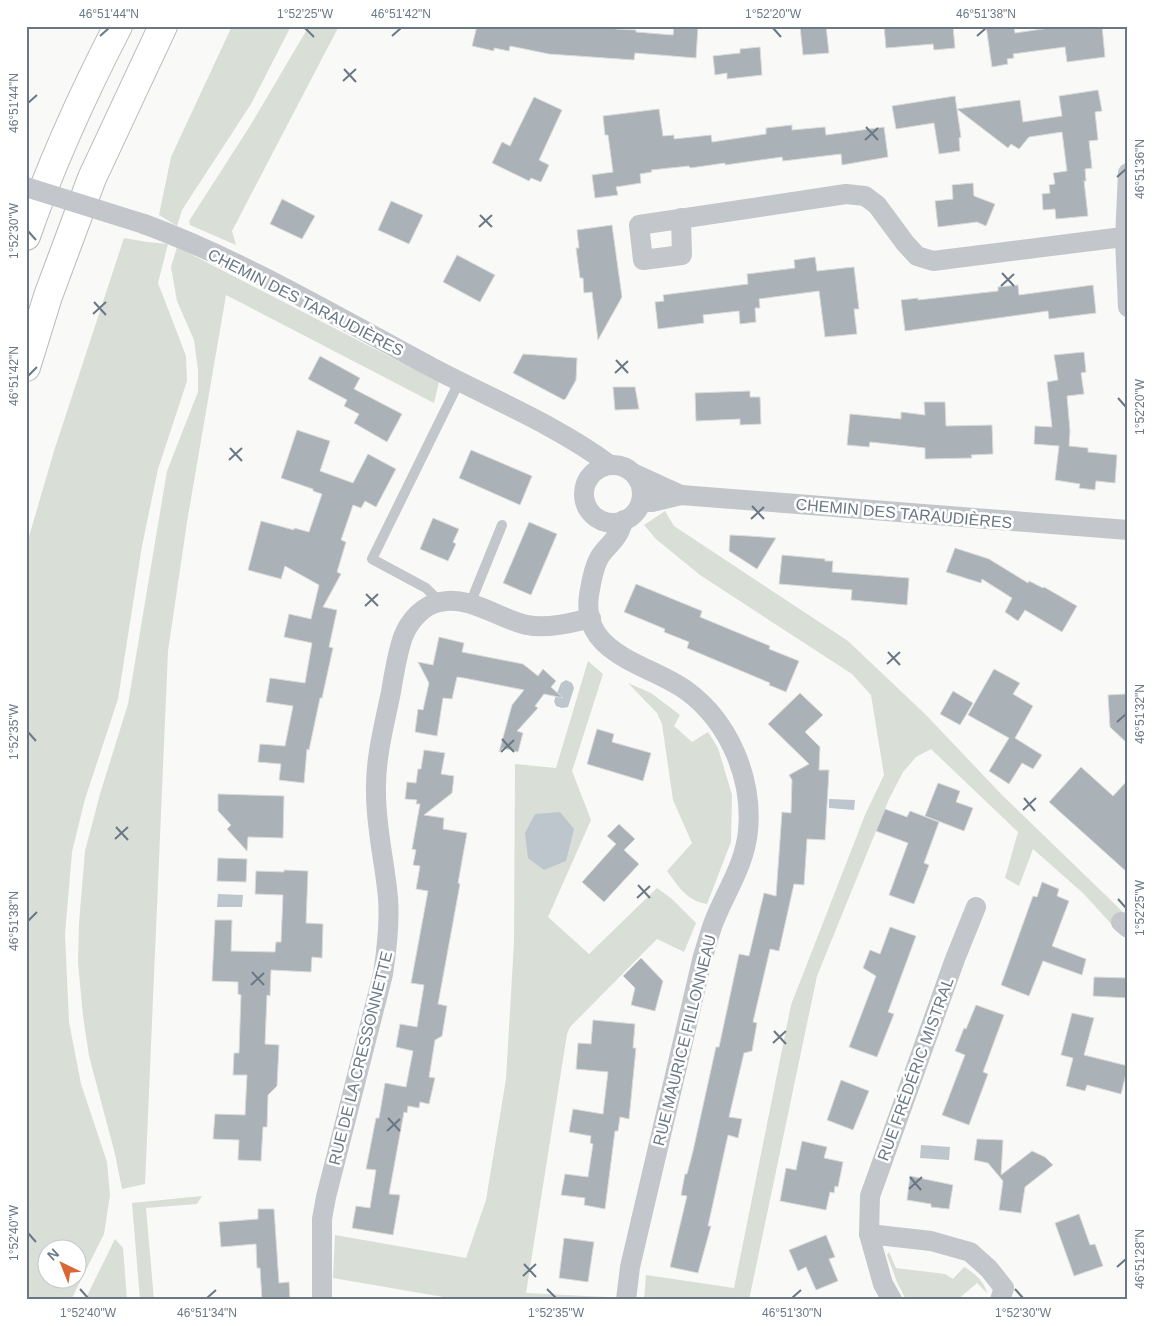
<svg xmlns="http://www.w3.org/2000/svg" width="1154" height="1326" font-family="Helvetica,sans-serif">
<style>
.green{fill:#d9ded6;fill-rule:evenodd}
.water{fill:#bdc6cc}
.building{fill:#aab1b7;stroke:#dbdbd9}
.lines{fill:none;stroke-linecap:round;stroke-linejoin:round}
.trunk-casing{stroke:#b6b9bd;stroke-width:30}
.service{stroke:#c3c6ca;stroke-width:10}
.minor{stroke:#c3c6ca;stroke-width:20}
.trunk{stroke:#fff;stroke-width:28}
.minor-bridge{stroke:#c3c6ca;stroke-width:20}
.ticks{fill:none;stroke:#6a7886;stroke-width:2}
.labels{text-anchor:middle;stroke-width:5;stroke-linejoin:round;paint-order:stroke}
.street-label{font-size:16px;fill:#6a7886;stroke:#fff}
.neatline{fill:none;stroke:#6a7886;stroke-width:2}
.ticks-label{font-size:12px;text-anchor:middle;fill:#6a7886}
</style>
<rect width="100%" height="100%" fill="#f9f9f7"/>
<g class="green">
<path d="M232,26h59l-40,78 -69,106 -5,16 -18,-11 12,-58z"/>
<path d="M309,26h30l-107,205 4,14 -46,-20 -1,-4 61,-95z"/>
<path d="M124,238l23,4 21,2 -10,39 28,73 1,25 -29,88 -16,77 -24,153 -33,100 -13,53 -7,82 4,88 12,62 26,78 3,33 -6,39 -33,66h-45v-753l28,-96zM48,1248h30v30h-30z"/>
<path d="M177,247l262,135 -5,21 -208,-108 -39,227 -19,129 -23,533 -23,5 -7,-35 -26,-98 -6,-40 -5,-53 1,-40 6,-72 15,-57 28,-90 39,-233 31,-79v-22l-4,-30 -17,-39 -6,-34z"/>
<path d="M665,511l9,15 174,115 78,74 76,80 123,119 -13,11 -28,-31 -51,-45 -14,37 -14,-8 13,-46 -87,-83 -15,8 -13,15 -14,27 -72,177 -68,324h-105l2,-25 88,13 57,-283 74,-190 19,-40 -13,-80 -19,-21 -152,-99 -44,-36 -12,-14z"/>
<path d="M588,661l15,13 -31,97 19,49 -43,97 41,37 68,-66 15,11 24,24 -12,29 -27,-13 -87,88 -3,7 -41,259 80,4v3h-145l-128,-22 2,-43 131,23 20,-58 20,-121 8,-136 1,-179 41,4z"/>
<path d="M628,683l23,10 29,22 -6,11 18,16 16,-10 10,16 14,47 -1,47 -24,62c-20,-3 -29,-18 -40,-33l25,-28 -19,-43 -11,-76 -5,-11z"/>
<path d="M202,1196l-5,8 -51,4 8,92h-14l-8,-97z"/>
<path d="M115,1239l8,9 4,52h-42z"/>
<path d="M889,1252l7,16 49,6 8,5 11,-12c10,5 21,16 23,26l-10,-10 -20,17h-51l-9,-18 -10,-27z"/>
</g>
<g class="water">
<path d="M566,680l6,3 2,5 -6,19 -6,1 -6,-2 -2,-5 7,-18z"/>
<path d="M829,799l26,1 -1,10 -25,-2z"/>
<path d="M560,812l14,17 -8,32 -22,9 -16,-12 -3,-25 10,-19z"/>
<path d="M218,894l25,1 -1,12h-25z"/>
<path d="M921,1145l29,2 -1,13 -29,-2z"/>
</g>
<g class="building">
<path d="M477,26h137l2,3 20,1v2l37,3 1,-9h24l-2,32 -61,-5 -1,7 -85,-6 -39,-8 -1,5 -15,-3v3l-22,-5z"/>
<path d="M800,26h26l3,27 -26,2z"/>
<path d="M884,26h69l2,22 -21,2 -1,-6 -47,4z"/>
<path d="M986,26h28l1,7 48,-7h39l3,31 -38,5 -2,-15 -52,7 1,4 -7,1 1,5 -16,3z"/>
<path d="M760,47l2,28 -35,4v-6l-12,2 -2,-19 27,-3v-4z"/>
<path d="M1098,90l4,21 -7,1 3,28 -9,1 3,27 -7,1 1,12h-2l4,35 -32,3 -1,-10 -12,1 -1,-16 8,-1 -1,-8 6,-1 -2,-11 14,-2 -5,-39 -33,5 -10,12 -8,-5 -3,4 -51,-39 63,-9 3,22 39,-6 -3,-20z"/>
<path d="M955,96l6,41 -2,1 1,13 -21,3 -5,-31 -38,6 -4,-23z"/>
<path d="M534,97l28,13 -23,50 10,5 -8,17 -10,-4 -2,3 -37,-18 10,-21 8,4z"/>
<path d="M659,109l4,27 11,-1v4l37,-4 1,7 54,-8v-6l26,-3v5l33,-3 1,8 58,-8 4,30 -46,8 -1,-11 -58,7 -1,-4 -57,8v-2l-35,5 -1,-2 -38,4 1,2 -12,2 1,9 -25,4 2,8 -23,3 -3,-23 21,-3 -5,-37h-3l-2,-19z"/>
<path d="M973,183l1,13 21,8 -9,22 -9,-4 -39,5 -3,-26 18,-2 -1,-14z"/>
<path d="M282,199l33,17 -13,23 -32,-15z"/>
<path d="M391,201l32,14 -14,29 -31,-14z"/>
<path d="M612,225l10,72 -24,43 -6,-48 -8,1 -1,-15h-3l-4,-30h3l-2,-18z"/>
<path d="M457,255l38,20 -15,27 -37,-20z"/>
<path d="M815,257l2,14 37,-4 5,42h-5l3,25 -32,3 -6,-46 -60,8 1,9h-5l1,14 -16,2 -1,-13 -36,4 1,8 -46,6 -3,-27 9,-1 -1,-6 85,-11 -1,-10 48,-6 -1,-8z"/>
<path d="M1018,285l1,10 74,-10 3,28 -47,6 -1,-8 -143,20 -4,-31 17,-2v2l80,-9v-4z"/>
<path d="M1084,352l2,20 -5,1 3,21 -17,2 3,35 -1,15 19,2v4l29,3 -2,28 -19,-2 -1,9 -16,-2 1,-4 -25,-4 4,-34 -25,-2 1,-18 17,1 -5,-45 11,-2 -4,-25z"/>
<path d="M523,354l54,4 -1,22 -10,18 -2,2 -51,-27z"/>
<path d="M320,356l40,22 -6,11 48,25 -15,28 -33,-19 5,-9 -15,-8 3,-6 -39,-21z"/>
<path d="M613,387h22l4,22 -24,1z"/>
<path d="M750,391v6h10l1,27 -21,1v-6l-44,2 -1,-28z"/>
<path d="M924,402h21l1,24 46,-1 1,29 -22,1 1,3 -47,1v-11l-55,-6 -1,5 -22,-2 3,-31 51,5v-7l24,3z"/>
<path d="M297,430l33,11 -10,30 33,12 15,-29 28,15 -20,38 -11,-6 -4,7 -8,-3 -12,35 5,2 -9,30 4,2 -18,33 14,3 -8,37 4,1 -11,50h-2l-11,52 -2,-1 -3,34 -25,-3 2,-16 -23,-2 2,-18 25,2 8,-40 -27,-4 4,-24 35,5 7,-40 -28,-6 5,-23 22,5 8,-34 -34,-19 -4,13 -33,-9 13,-49 33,9v-2l15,4 13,-38 -9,-3v-2l-32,-11z"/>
<path d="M471,450l61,26 -12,29 -61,-27z"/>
<path d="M433,518l26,11 -6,13 3,2 -8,17 -28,-12z"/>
<path d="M529,522l28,12 -26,61 -28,-12z"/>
<path d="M730,535l19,1 27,2 -19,31 -28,-18z"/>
<path d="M955,548l34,11 39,24 1,-2 14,7 1,-1 33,19 -15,26 -37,-22 -7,11 -13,-9 7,-14 -30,-19 -1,4 -35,-11z"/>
<path d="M782,555l43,4v2h8l-1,11 77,6 -2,27 -56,-5 1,-10 -73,-6z"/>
<path d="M636,584l66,27 -2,6 70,29 -1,3 30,12 -13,31 -17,-7 1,-2 -83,-35 2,-6 -25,-10 1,-3 -41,-17z"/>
<path d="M439,637l25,6 -2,9 61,12 15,12 5,-7 13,12 -5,6 12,11 -19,-4 -9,12 3,2 -21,23 6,2 -5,19 -15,-4 -4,4 13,-47 12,-15 -60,-12 -7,-1 -5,22 -9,-1 -6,38 -22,-4 3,-23 5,1 6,-27 -11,-21 15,3z"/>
<path d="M994,669l26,14 -7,11 20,12 -18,32 27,17 -9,14 -11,-6 -13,21 -20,-13 20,-33 -41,-23z"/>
<path d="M953,691l20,12 -13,22 -20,-11z"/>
<path d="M800,693l23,22 -18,17 15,15 -1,23h10l-4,70 -18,-1 -3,46 -10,-1 -15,67 -9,-2 -17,73 4,1 -5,28 -8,2 -15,64 13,2 -4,19 -10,-3 -20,91h3l-13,47 -28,-6 17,-71 -6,-1 4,-21h2l6,-23 23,-104h3l20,-93 10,2 15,-63 12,3 6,-84 9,1 1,-33 -3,-5 20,-11 -41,-40z"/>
<path d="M1126,694l2,13v37l-18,-17 -2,-32z"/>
<path d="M597,729l17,5 -2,8 39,11 -8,28 -56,-17z"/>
<path d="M424,750l21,3 -4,21 13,2 -2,17 -28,22 20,3 -1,11 24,4 -9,50 2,1 -22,120 9,2 -5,30 -7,4 -4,25 -2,12 6,1 -6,26 -9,-2 -1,6 -11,-2 -1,7 -3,-1 -15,82 11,1 -7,40 -41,-7 4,-22 14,2 6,-38 -10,-1 10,-51h3l6,-35 21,4 7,-36 -17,-4 4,-23 17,3 7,-42 -13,-2 17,-92 -12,-2 4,-23 -7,-1 3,-15 -4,-1 8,-45h-4l1,-4 -12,-1 2,-17 9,1 2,-14h3z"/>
<path d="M1081,767l32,29 15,-16v93l-79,-71z"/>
<path d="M938,783l22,8 -4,11 17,6 -9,23 -39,-15z"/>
<path d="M218,794l66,2 -1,42 -35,-1 -1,14 -20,-22 4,-4 -13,-14z"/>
<path d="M885,809l22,8 3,-6 29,11 -15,41 5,2 -15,39 -25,-9 19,-52 -32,-12z"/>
<path d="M619,824l16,15 -11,11 15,14 -35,38 -22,-20 34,-38 -9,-8z"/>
<path d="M218,858l29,1 -1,23 -29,-1z"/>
<path d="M284,870l24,1 -2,52 17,1 -1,34 -10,-1 -1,15 -40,-2 -1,26 -3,-1 -2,49 14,1 -2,41 -9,9 -1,32h-4l-2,34 -23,-1 1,-20 -26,-1 2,-25 30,1 2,-40h-14l1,-22h5l2,-58 -3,-1v-12l-26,-1 3,-61h17l-1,31 44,1 1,-10h5l2,-47 -28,-1 1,-23 28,1z"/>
<path d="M1042,882l17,7 -2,7 12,5 -17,45 34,13 -4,16 -39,-14 -14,35 -28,-11 32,-89 4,1z"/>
<path d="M890,927l26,9 -28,76 6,2 -17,43 -28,-10 27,-71 -13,-8 7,-18 10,4z"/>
<path d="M641,958l22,23 -8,30 -24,-6 4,-17 -12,-12z"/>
<path d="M1094,977l34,1v20l-35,-2z"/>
<path d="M976,1005l28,10 -21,57 5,2 -19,51 -27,-10 23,-60 -10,-4 9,-23 2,1z"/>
<path d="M1072,1013l22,5 -10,37 44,11 -7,28 -34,-9 -2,6 -19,-5 7,-28 -12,-3z"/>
<path d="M593,1020l42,4 -2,24h3l-7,71 -9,-2 -2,14h-3l-10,78 -21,-4 1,-7 -24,-3 4,-21 23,3 5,-33 -3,-1 1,-7 -22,-4 4,-23 30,5 5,-42 -32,-3 2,-26 13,1z"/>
<path d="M841,1080l28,11 -16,39 -26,-10z"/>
<path d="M977,1139l26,1 -2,35 31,-24 13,6 8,8 -28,22 -4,26 -22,-3 4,-29 -15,-18 -14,-3z"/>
<path d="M802,1141l25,6 -3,11 19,4 -5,25 -3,-1 -1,7 -4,-1 -4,18 -46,-9 6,-33 10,2z"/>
<path d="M910,1176l43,9 -4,24 -18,-2v-3l-24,-4z"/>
<path d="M258,1209h16l5,74 10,-1 1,18h-28l-2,-32h-3l-1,-24 -35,3 -2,-25 39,-3z"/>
<path d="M1079,1214l11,31 5,-1 8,22 -29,10 -19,-53z"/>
<path d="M826,1235l9,22 -6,2 9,22 -22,9 -10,-23 -8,4 -9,-21z"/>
<path d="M564,1238l30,4 -6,40 -29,-4z"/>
</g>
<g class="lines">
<defs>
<g id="trunk">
<path d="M26,236c25,-72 57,-142 92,-210"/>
<path d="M26,367l22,-71 44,-118 71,-152"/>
</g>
</defs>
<use href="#trunk" class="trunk-casing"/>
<g class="service">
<path d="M440,602l-14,-14 -54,-29 87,-177"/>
<path d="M470,604l32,-79"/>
</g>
<g class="minor">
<path d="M1128,173l-3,66 3,68"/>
<path d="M681,218l1,37 -39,5 -4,-35 207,-31 19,2 12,9 28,38 12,13 16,5 182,-23 10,1"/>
<path d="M144,224c100,37 195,94 289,144 59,31 123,57 177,97"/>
<circle cx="613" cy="494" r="29"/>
<path d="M635,474l46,21"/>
<path d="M641,502h11l29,-7 447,35"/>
<path d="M624,520c-2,5 -4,10 -6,14 -5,9 -14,15 -19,24 -6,11 -8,25 -10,37 -9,61 62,69 98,96 42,31 66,87 61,140 -3,32 -21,59 -33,88 -5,12 -8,25 -12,37l-73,311 -4,33"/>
<path d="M1121,922l7,6"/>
<path d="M869,1234l62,7 39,11 19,17 15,19 -4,12"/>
<path d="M322,1300v-81l4,-22 57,-223c4,-26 7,-50 5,-76 -3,-35 -12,-69 -12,-105 -1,-34 8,-67 15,-101 3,-18 6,-38 12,-55 6,-16 20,-32 37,-35 30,-7 59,17 87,23 20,4 44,-2 64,-7"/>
<path d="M892,1300l-9,-16 -14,-50 1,-38 85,-237 21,-52"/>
</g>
<use href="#trunk" class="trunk"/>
<path class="minor-bridge" d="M26,187l118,37"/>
</g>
<path class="ticks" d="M305,28l9,9M773,28l8,9M100,36l9,-8M392,36l9,-8M977,36l9,-8M344,69l12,13M343,81l13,-12M28,103l9,-8M866,127l12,13M865,140l13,-12M1117,177l9,-8M480,215l12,12M479,227l13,-12M28,231l8,9M1002,273l12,13M1001,286l13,-12M94,302l12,13M93,314l13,-12M616,360l12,13M615,373l13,-12M28,376l9,-9M1118,398l8,9M230,448l12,13M229,460l13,-12M752,506l12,13M751,519l13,-12M366,594l12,12M365,606l13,-12M888,652l12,13M887,664l13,-12M1117,722l9,-8M28,732l8,9M502,739l12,13M501,752l13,-12M1024,798l11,13M1023,810l13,-12M116,827l12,13M115,839l13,-12M638,885l12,13M637,898l13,-12M1118,899l8,9M28,921l9,-9M252,972l12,13M251,985l13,-12M774,1031l12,13M773,1043l13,-12M388,1118l12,13M387,1131l13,-12M910,1177l11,13M909,1189l13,-12M28,1233l8,9M524,1264l12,13M1117,1267l9,-8M523,1276l13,-12M80,1289l8,9M547,1289l9,9M1015,1289l8,9M207,1298l9,-8M792,1298l9,-8"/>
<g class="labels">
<g class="street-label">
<text transform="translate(306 302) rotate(27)" y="6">CHEMIN DES TARAUDIÈRES</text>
<text transform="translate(904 513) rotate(5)" y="6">CHEMIN DES TARAUDIÈRES</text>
<text transform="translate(684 1040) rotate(-76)" y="6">RUE MAURICE FILLONNEAU</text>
<text transform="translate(360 1058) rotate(-76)" y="6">RUE DE LA CRESSONNETTE</text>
<text transform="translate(915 1069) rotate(-70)" y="6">RUE FRÉDÉRIC MISTRAL</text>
</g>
</g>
<rect width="1154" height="1326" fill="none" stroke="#ffffff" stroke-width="55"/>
<g transform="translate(62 1264) rotate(317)"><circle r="24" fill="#ffffff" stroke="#c3c9cf"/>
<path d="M0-4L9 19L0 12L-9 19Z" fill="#da6737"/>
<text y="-8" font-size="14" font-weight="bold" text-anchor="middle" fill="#6a7886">N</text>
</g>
<rect x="28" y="28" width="1098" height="1270" class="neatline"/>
<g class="ticks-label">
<text x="109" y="18">46°51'44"N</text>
<text x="305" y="18">1°52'25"W</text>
<text x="401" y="18">46°51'42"N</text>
<text x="773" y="18">1°52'20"W</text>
<text x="986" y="18">46°51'38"N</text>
<text transform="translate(14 103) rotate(-90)" y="4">46°51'44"N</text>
<text transform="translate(1140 169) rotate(-90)" y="4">46°51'36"N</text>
<text transform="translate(14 231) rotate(-90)" y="4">1°52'30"W</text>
<text transform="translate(14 376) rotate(-90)" y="4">46°51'42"N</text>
<text transform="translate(1140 407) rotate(-90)" y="4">1°52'20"W</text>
<text transform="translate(1140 714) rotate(-90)" y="4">46°51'32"N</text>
<text transform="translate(14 732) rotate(-90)" y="4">1°52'35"W</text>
<text transform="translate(1140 908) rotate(-90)" y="4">1°52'25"W</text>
<text transform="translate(14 921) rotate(-90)" y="4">46°51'38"N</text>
<text transform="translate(14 1233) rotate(-90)" y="4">1°52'40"W</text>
<text transform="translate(1140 1259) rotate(-90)" y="4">46°51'28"N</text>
<text x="88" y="1317">1°52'40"W</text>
<text x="207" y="1317">46°51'34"N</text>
<text x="556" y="1317">1°52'35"W</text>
<text x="792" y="1317">46°51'30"N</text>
<text x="1023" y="1317">1°52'30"W</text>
</g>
</svg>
